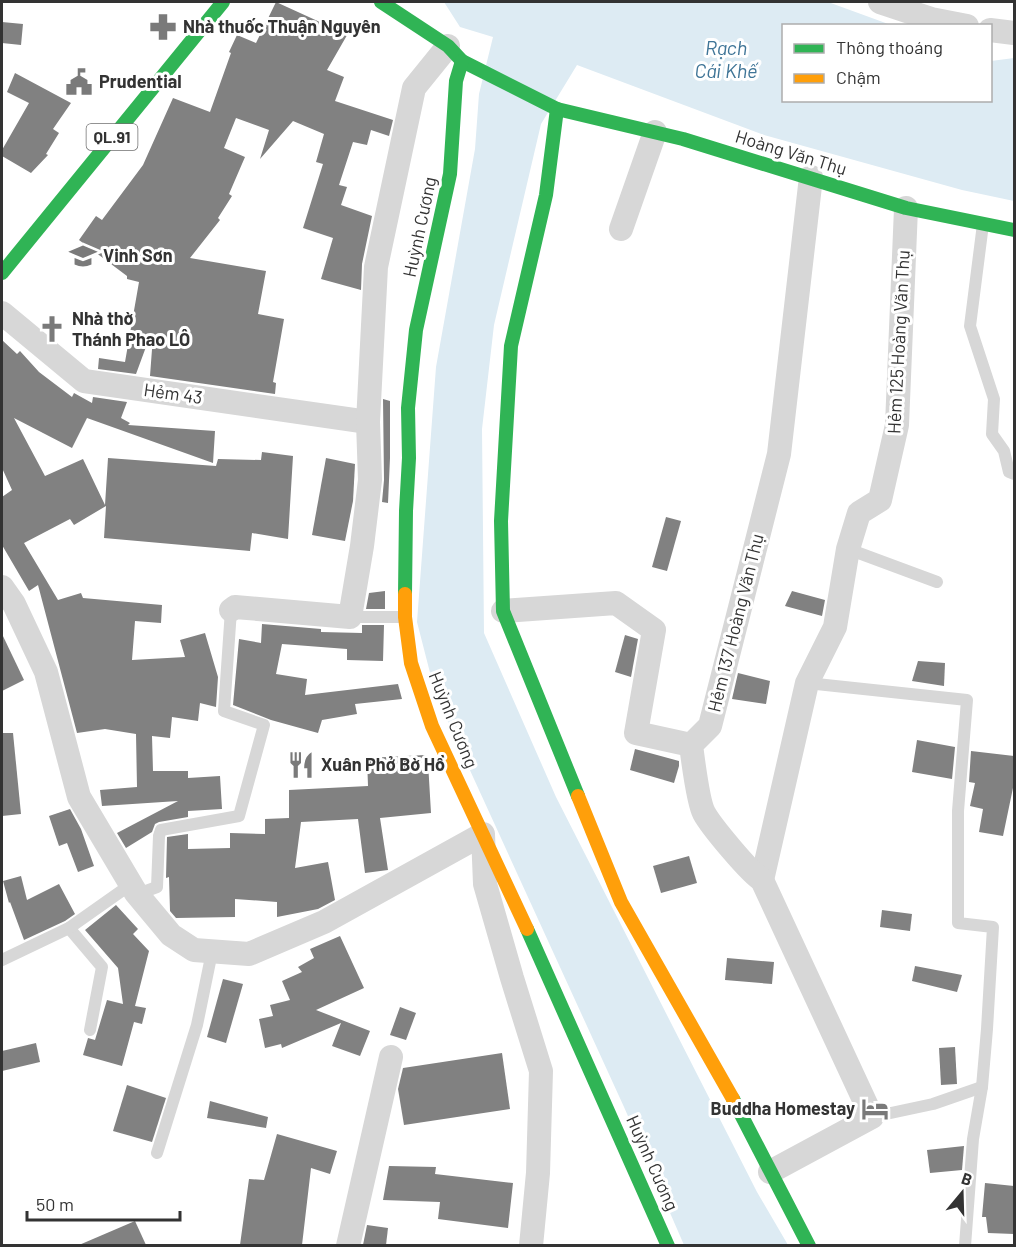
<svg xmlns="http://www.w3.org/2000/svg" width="1016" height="1247" font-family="Barlow,sans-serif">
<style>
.water{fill:#ddebf3}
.building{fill:#818181}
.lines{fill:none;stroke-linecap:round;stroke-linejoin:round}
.lane{stroke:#d7d7d7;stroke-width:12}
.street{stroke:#d7d7d7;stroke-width:24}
.fast{stroke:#30b455;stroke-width:14}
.slow{stroke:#ff9f0a;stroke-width:14}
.labels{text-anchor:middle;stroke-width:6;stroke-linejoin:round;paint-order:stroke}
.shield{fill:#fff;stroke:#707070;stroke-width:1.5}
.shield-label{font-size:16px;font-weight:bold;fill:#333}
.poi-label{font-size:18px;font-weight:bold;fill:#333;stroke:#fff;text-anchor:start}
.street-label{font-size:18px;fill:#333;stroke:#fff}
.water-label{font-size:20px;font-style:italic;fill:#3f7597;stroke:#fff}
</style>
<rect width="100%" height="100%" fill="#fff"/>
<path class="water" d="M444,2h384l63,23 -107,1v74h206l1,-39 23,-3v143l-52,-11 -198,-55 -187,-70 -36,59 -47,201 -12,104 2,204 72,164 201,395 31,53h-104l-60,-138 -188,-411 -19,-74 19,-255 39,-218 4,-55 14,-57 -33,-10z"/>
<g class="building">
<path d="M276,2l57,26 3,-6 14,8 -23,40 17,7 -9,24 58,19 -4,16 -18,-6 -4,15 -14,-3 -14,43 8,2 -6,18 31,11 -10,48 -1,26 -40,-11 12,-41 -30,-10 20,-64 -7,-2 8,-28 -31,-13 -33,38 9,-29 -33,-12 -12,30 21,9 -16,37 3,2 -14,22 2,2 -30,38 76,13 -8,43 26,5 -11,63 3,1 -1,11 -125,-18 3,-40h-3l-14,38 -38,-5 1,-11 26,4 14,-80 -12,-3v-3l-48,-36 17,-24 6,4 41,-55 30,-67 37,14 21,-59 -2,-1 8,-17 19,8z"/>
<path d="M2,22l21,2 -2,21 -19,-2z"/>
<path d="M15,73l56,30 -18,26 6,4 -13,21 2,1 -17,18 -29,-17v-6l27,-47 -22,-11z"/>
<path d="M2,340l15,14 3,-3 19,21 33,25 2,-4 18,10 1,-6 34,5 -6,16 9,5 -2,2 87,6 -2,32 -126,-45 -15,30 -58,-30 31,58 38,-17 22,46 3,-47 108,8 2,-7 43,1 1,-8 31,4 -5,83 -36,-6 -2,18 -146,-13 2,-32 -32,19 -4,-6 -46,24 34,57 23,-7 2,5 79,7 -1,18 -26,-2 -3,39 53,-3 -5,-17 25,-7 13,44 -2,30 -16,-4 -2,18 -26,-4 -2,21 -18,-2 1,35h35v7l32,-2 2,33 -34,2v6l-29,5 -4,2 -3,8 -26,16 -9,-15 61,-32 -76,5 -2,-16 37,-3 -1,-53 -31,-5 -28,4 -39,-148 -9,6 -27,-46v-48l10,-7 -10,-22z"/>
<path d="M383,399l7,2v57l-2,45 -6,-1 2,-22z"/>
<path d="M326,458l29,6 -2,37 -8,40 -33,-6z"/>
<path d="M666,517l15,4 -14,50 -15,-4z"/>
<path d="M385,591v18h-19l3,-16z"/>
<path d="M792,591l33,9 -3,16 -37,-10z"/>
<path d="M262,624l59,5v3l41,1v-8h22l-1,36 -36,-1v-11l-65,-5 -6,30 31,5 -2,16 93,-11 4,15 -47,5 2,10 -35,6 -4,13 -47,-13 -38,-15 6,-66 22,4z"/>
<path d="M2,634l22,46 -22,11z"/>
<path d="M625,635l13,4 -7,38 -16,-5z"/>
<path d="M918,661l27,2 -1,23 -32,-5z"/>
<path d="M738,673l32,8 -4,23 -34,-5z"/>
<path d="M2,733h11l8,81 -19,2z"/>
<path d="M917,740l38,7 -3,32 -40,-7z"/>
<path d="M635,749l44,12v5l-5,17 -44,-13z"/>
<path d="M971,751l43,5v27l-11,53 -24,-4 4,-23 -13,-3 5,-23 -6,-1z"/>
<path d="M425,755l3,7 3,51 -51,5 8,52 -23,3 -7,-54 -57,3 -6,46 33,-6 7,38 -17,9 -41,8v-15l-42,-3v18l-59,1 -6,-7 -1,-34 -3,1 1,-41 21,-3v15l42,-1v-15l35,1v-15l24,-1v-28l79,-4 -1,-28z"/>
<path d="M70,809l11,20 13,37 -16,6 -11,-29 -8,3 -10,-30z"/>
<path d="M689,856l8,27 -36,10 -8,-27z"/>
<path d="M21,876l6,24 32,-16 16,30 -10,7 -41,19 -14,-38 -1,1 -6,-22z"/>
<path d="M116,905l22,24 -5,5 16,17 -14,55 11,2 -4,16 -8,-2 -12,44 -39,-11 5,-17 7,2 12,-40 16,4 -5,-36 -33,-38z"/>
<path d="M882,910l30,4 -2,17 -30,-4z"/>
<path d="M340,936l24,52 -48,22 54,21 -10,25 -28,-10 9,-23 -59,25 -1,-4 -16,4 -6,-29 14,-3 -3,-11 20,-5 -8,-19 20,-9 -4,-5 16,-9 -4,-9z"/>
<path d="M727,958l47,4 -2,22 -47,-4z"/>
<path d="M915,966l47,9 -5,17 -45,-11z"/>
<path d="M223,979l20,5 -17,59 -19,-6z"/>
<path d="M400,1007l16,6 -10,27 -16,-5z"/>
<path d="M36,1043l4,19 -38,9v-20z"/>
<path d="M955,1047l2,37 -16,1 -2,-37z"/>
<path d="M502,1053l8,56 -106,16 -6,-36 5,-21z"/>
<path d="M127,1085l39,13 -14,44 -39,-11z"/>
<path d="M210,1101l58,16 -2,11 -59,-10z"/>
<path d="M277,1134l60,17 -7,23 -19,-6 -9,77h-62l9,-66 15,1z"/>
<path d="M964,1146l-2,24 -32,3 -3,-23z"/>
<path d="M389,1166l47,1 -1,7 78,9 -5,45 -70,-9 2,-17 -57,-2z"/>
<path d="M985,1183l29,3v48l-26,-1 -2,-16h-4z"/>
<path d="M135,1221l11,24h-67z"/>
<path d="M367,1225l21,3 -2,17h-23z"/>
</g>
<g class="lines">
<g class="lane">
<path d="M983,224l-13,102 24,73 -2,35 12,17 5,21 5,2"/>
<path d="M848,549l89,33"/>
<path d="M350,617h53"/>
<path d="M807,683l160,17 -9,111v112l35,4 -6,102 -5,58 -9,52 -8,107"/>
<path d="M138,894l19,-7 2,-51 2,-6 78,-14 25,-91 -40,-14 7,-101"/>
<path d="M69,928l33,39 -12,63"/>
<path d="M2,960l67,-32 61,-43"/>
<path d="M872,1117l61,-13 49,-17"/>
<path d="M157,1153l40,-128 15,-73"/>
</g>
<g class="street">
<path d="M880,2l51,17 36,7"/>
<path d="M990,30l24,3"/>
<path d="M621,229l34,-97"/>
<path d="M2,313l82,68 284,41"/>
<path d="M2,587l12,17 32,68 33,125 57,96 35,42 23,15 55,4 75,-32 159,-88 2,50 27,94 29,93 -3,102 -7,73"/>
<path d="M231,610l4,-3 115,10 12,-71 8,-66 -2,-58 8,-155 38,-179 34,-42"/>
<path d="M503,611l113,-8 38,27 -18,103 55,12"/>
<path d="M762,880l45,-197 28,-56 13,-78 11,-36 21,-13 17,-75 9,-217"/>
<path d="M770,1172l102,-55 -110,-237c-12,-7 -51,-54 -58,-67 -6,-11 -11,-53 -13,-68l19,-19 69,-272 32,-277"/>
<path d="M348,1246l43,-189"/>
</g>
<g class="fast">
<path d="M381,2l67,44 14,15 95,48 126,30 223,69 108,22"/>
<path d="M557,109l-11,86 -35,151 -10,175 2,90 75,185"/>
<path d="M2,273l221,-271"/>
<path d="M405,594l1,-83 3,-53 -1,-50 8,-78 34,-156 6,-93 6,-20"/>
<path d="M527,929l141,317"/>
<path d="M733,1099l76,147"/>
</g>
<g class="slow">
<path d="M405,594v23l6,46 21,63 95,203"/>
<path d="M578,796l43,106 112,197"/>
</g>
</g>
<defs>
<symbol id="pharmacy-bare" viewBox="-9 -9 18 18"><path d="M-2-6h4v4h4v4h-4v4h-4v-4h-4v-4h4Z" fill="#7a7a7a" stroke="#fff" stroke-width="2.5" paint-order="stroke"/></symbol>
<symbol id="civic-bare" viewBox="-9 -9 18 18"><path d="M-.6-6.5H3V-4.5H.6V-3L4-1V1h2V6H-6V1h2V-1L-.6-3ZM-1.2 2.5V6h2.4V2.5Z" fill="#7a7a7a" stroke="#fff" stroke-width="2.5" paint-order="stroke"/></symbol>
<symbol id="school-bare" viewBox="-9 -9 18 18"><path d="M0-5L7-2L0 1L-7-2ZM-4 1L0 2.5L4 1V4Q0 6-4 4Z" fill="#7a7a7a" stroke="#fff" stroke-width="2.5" paint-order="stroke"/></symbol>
<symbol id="church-bare" viewBox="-9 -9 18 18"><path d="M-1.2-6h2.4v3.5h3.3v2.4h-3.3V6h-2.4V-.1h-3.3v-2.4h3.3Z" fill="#7a7a7a" stroke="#fff" stroke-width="2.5" paint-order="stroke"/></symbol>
<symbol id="restaurant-bare" viewBox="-9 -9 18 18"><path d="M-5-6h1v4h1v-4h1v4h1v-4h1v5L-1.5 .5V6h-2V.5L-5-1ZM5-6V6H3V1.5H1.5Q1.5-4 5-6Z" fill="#7a7a7a" stroke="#fff" stroke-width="2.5" paint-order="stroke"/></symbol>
<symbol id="hotel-bare" viewBox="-9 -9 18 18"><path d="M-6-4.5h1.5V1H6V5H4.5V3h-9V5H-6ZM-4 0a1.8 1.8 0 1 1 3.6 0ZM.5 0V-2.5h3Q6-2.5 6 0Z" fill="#7a7a7a" stroke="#fff" stroke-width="2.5" paint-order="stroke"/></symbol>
</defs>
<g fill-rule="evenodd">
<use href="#pharmacy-bare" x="144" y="8" width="38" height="38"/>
<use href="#civic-bare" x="60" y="63" width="38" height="38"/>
<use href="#school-bare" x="64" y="237" width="38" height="38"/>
<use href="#church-bare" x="33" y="310" width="38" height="38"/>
<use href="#restaurant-bare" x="282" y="746" width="38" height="38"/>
<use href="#hotel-bare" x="856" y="1090" width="38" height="38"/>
</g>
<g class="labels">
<rect class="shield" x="86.5" y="124" width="51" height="26" rx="4.5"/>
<g class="shield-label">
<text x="112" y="143">QL.91</text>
</g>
<g class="poi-label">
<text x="183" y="33">Nhà thuốc Thuận Nguyên</text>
<text x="99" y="88">Prudential</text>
<text x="103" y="262">Vinh Sơn</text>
<text x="72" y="325">Nhà thờ<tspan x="72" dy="21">Thánh Phao LÔ</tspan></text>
<text x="321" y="771">Xuân Phở Bờ Hồ</text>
<text x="855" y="1115" text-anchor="end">Buddha Homestay</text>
</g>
<g class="street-label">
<text transform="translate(791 153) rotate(17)" y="6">Hoàng Văn Thụ</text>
<text transform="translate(420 227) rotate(-78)" y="6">Huỳnh Cương</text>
<text transform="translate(899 342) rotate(-87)" y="6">Hẻm 125 Hoàng Văn Thụ</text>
<text transform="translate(173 394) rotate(8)" y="6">Hẻm 43</text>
<text transform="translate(736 623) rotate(-76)" y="6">Hẻm 137 Hoàng Văn Thụ</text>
<text transform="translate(453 720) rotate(68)" y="6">Huỳnh Cương</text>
<text transform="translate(652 1163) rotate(66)" y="6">Huỳnh Cương</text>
</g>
<g class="water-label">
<text x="726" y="55">Rạch<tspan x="726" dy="23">Cái Khế</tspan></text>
</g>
</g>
<rect width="1016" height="1247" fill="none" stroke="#333333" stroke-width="6"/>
<rect x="782" y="24" width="210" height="78" fill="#ffffff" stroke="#adadad" stroke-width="1.5"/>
<rect x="794" y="44" width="30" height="9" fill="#30b455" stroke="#adadad" stroke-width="1.5"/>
<text x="836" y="54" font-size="18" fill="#333333">Thông thoáng</text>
<rect x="794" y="74" width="30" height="9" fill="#ff9f0a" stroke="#adadad" stroke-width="1.5"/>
<text x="836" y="84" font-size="18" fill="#333333">Chậm</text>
<g transform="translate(962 1193) rotate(19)" stroke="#ffffff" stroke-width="4.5" paint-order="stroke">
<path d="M0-4.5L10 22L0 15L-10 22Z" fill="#333333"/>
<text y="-9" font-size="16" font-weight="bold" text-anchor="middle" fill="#333333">B</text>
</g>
<path d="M27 1211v9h153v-9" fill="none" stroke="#333333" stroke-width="3"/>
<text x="36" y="1211" font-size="18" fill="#333333" stroke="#ffffff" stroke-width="4.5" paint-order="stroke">50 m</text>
</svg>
